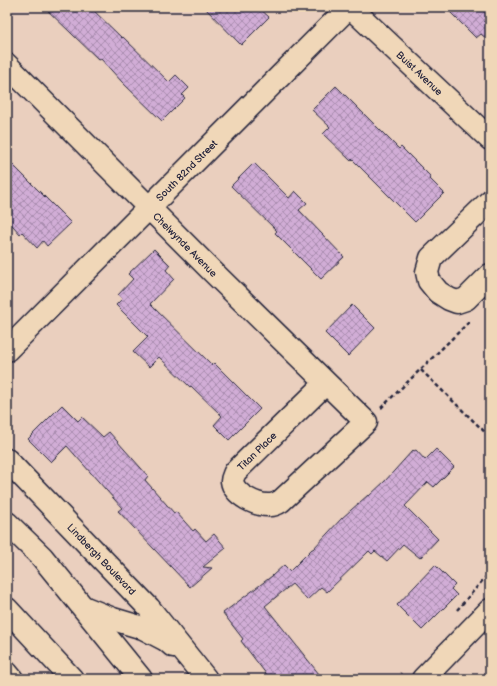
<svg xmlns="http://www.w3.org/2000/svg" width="497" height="686" font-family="'Balsamiq Sans',sans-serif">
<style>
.building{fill:url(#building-cross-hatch);stroke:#22223b}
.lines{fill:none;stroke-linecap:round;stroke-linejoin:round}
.street-casing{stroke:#22223b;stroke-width:25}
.secondary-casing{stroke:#22223b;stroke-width:25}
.path{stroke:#22223b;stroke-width:2.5;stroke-dasharray:4 3;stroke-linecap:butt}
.street{stroke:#f0d7b8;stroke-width:22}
.secondary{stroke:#f0d7b8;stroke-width:22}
.labels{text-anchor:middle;stroke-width:4;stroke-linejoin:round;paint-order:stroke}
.street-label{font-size:10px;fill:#22223b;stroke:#f0d7b8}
</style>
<defs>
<pattern id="building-cross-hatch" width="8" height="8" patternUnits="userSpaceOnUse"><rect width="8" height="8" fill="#d1add6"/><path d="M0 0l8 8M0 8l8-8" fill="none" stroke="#a98caf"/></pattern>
</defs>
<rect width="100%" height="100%" fill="#eacfbe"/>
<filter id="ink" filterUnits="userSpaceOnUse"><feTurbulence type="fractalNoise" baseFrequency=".025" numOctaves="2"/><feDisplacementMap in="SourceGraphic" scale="8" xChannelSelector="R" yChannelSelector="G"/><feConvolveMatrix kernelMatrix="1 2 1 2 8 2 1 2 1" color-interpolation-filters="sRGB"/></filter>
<g filter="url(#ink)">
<g class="building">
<path d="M44,7h46l32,31 1,-1 46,45 7,-7 13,13 -7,7 3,3 -23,23 -40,-39 -21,-23 -2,1z"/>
<path d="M204,7h54l11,10 -28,28z"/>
<path d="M445,7h45v35l-9,-8 -5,4z"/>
<path d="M336,86l63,63 2,-2 29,29 -1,2 15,15 -29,29 -63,-63 -1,2 -28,-27 7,-7 -18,-17z"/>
<path d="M7,159l64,64 -24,23 -4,-5 -6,7 -15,-16 -2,2 -13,-15z"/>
<path d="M254,163l35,35 6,-7 12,12 -8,7 45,47 -23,22 -46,-46 2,-2 -46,-45z"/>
<path d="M154,249l16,16 -4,5 8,9 -24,25 62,61 2,-2 46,46 -31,31 -15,-15 8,-9 -31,-30 -1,1 -31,-30 -10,10 -16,-15 15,-15 -32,-32 6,-6 -4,-4 15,-16 -5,-5z"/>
<path d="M352,305l23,23 -27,28 -23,-23z"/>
<path d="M62,405l16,16 4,-4 21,20 6,-5 39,44 -3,4 29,33 2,-1 17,19 2,-2 11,12 8,-7 12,14 -23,19 9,1 -22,19 -72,-76 4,-3 -55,-62 -16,16 -23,-23z"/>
<path d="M436,449l18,18 -20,20 -6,-5 -23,24 33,33 -18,19 -17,-14 -16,17 -12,-10 -3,3 -3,-3 -42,41 -6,-5 -14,13 -15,-16 -27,22 58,73h-53l-29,-38 2,-2 -20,-26 49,-37 12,-11 6,6 22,-22h1l29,-31 26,-23 1,1 16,-15 28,-31 1,1 2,-1 9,10z"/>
<path d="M435,565l20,20 -4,4 6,6 -35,35 -25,-25z"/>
</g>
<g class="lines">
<defs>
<g id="street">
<path id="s1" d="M350,7l140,132"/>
<path id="s2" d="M7,65l206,207 153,150 -85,79c-3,2 -7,4 -11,4 -13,1 -36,-10 -38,-24 0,-3 2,-6 3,-9l91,-89"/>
<path d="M490,201l-59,57 -4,14 2,9 9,11 11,7 8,3 9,-3 24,-24"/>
<path id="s3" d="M7,350l342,-343"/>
<path id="s4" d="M7,460l142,148 57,71"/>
<path d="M83,607l30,12 30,9 23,12 7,6"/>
<path d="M7,673l5,6"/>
<path d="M423,679l67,-69"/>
</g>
<g id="secondary">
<path d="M7,523l35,34 99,122"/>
<path d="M7,609l65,70"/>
</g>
</defs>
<use href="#street" class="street-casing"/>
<use href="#secondary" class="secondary-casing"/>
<g class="path">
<path d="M421,370l69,67"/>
<path d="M381,408l88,-86"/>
<path d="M457,610l33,-38"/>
<path d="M396,679l5,-6"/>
</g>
<use href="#street" class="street"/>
<use href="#secondary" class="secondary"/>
</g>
</g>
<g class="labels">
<g class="street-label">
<text dy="4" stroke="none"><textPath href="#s1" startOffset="96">Buist Avenue</textPath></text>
<text dy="4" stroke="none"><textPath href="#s3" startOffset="254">South 82nd Street</textPath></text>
<text dy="4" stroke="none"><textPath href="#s2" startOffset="253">Chelwynde Avenue</textPath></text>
<text dy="4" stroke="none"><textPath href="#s2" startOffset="722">Titan Place</textPath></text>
<text dy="4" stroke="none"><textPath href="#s4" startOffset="137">Lindbergh Boulevard</textPath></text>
</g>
</g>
<rect width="497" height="686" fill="none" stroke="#f0d7b8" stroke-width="24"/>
<rect x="12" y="12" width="473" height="662" fill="none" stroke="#22223b" stroke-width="1.5" filter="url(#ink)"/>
</svg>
